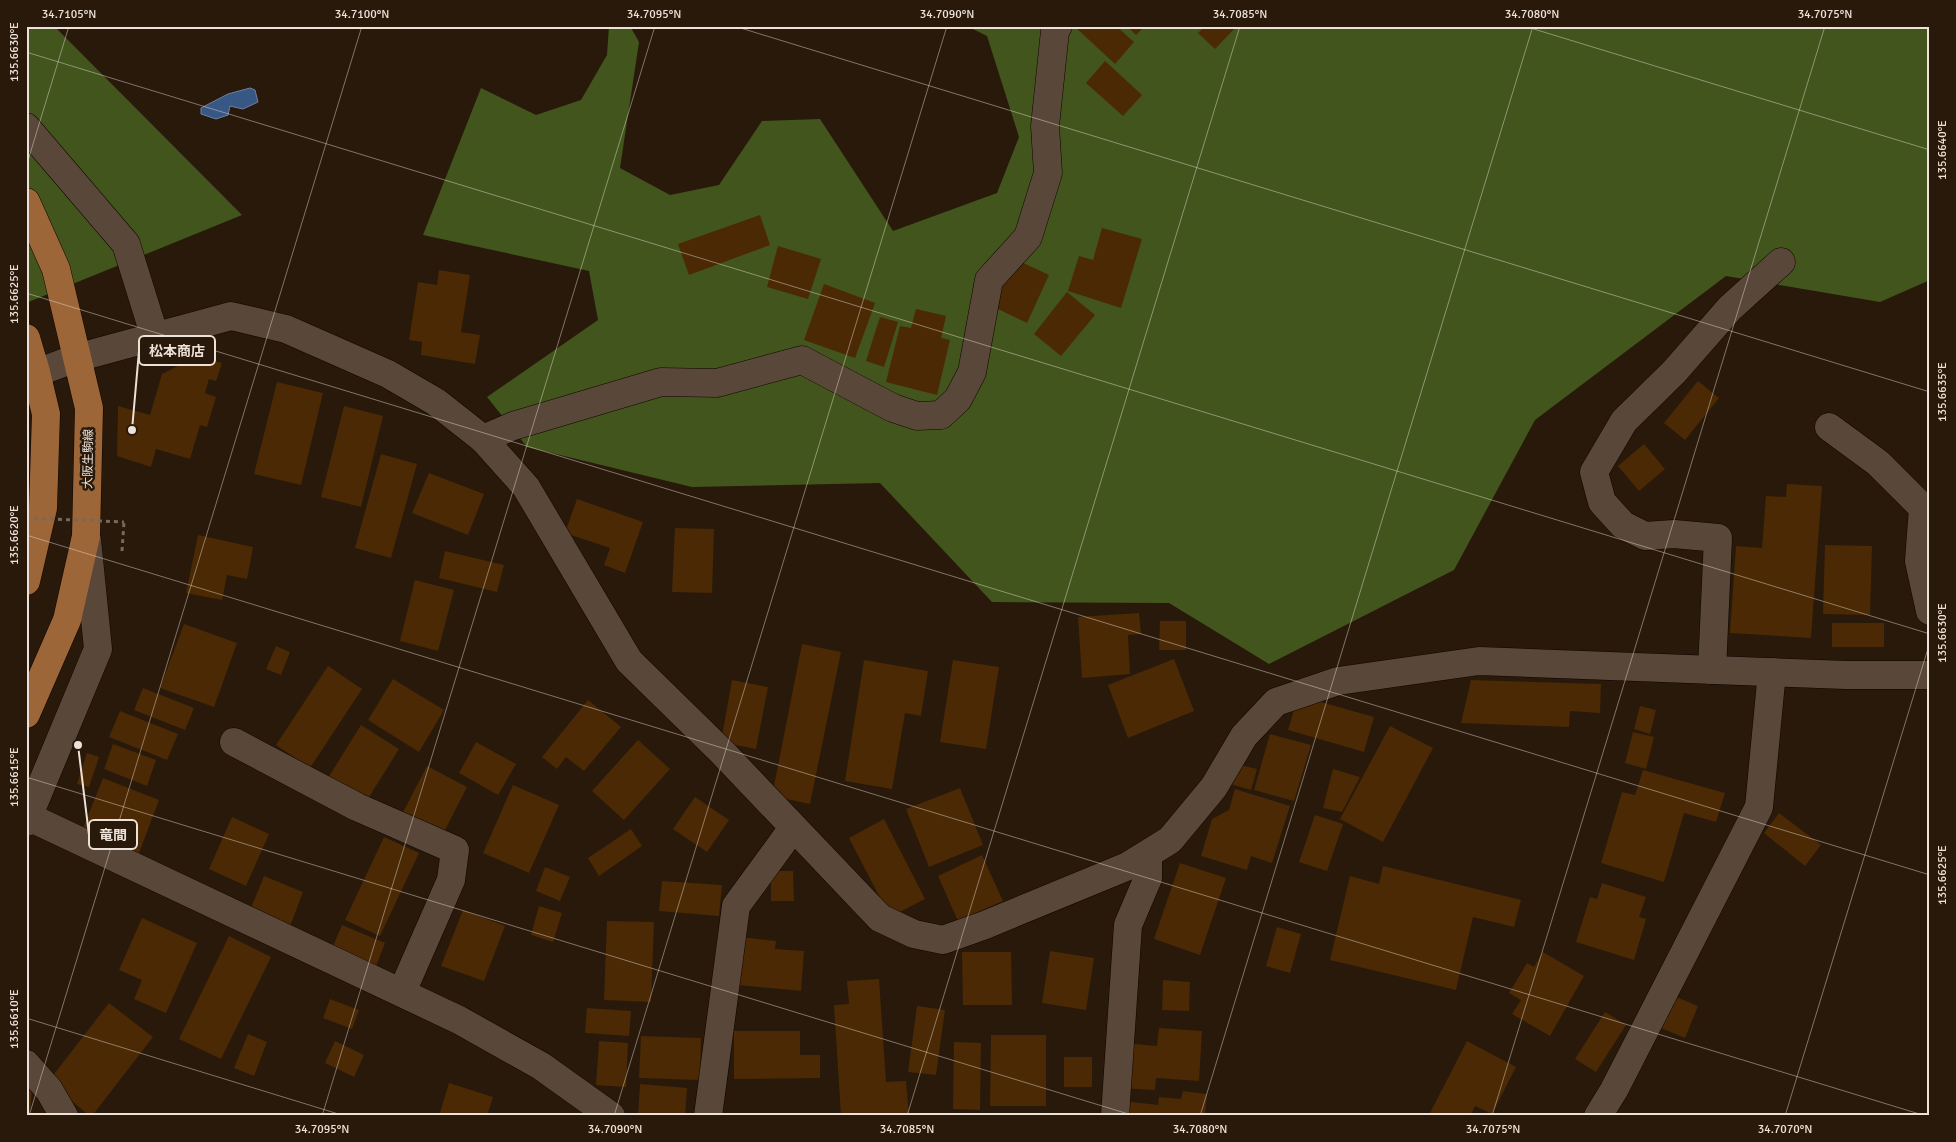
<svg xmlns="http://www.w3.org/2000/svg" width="1956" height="1142" font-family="Signika,'Noto Sans JP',sans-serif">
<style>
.forest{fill:#42551c}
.water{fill:#375785;stroke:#6e819e}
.building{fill:#4a2904}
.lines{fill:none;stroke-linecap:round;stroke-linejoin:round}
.minor-casing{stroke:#100400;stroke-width:29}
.major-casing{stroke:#100400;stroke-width:29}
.path{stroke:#77695d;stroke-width:3;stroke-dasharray:4 4;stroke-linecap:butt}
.minor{stroke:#594839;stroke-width:28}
.major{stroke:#9d6638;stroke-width:28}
.path-bridge{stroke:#77695d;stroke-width:3;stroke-dasharray:4 4;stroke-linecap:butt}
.ticks{fill:none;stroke:#ede2d9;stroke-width:1;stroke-opacity:0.45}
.labels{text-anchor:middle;stroke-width:5;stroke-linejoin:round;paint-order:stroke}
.street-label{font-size:12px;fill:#ede2d9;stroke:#28190b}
.leader{fill:none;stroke:#ede2d9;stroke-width:2}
.callout-dot{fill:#ede2d9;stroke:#28190b;stroke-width:2}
.callout{fill:#28190b;stroke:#ede2d9;stroke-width:2}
.callout-label{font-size:14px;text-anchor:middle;font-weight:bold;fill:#ede2d9}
.neatline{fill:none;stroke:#ede2d9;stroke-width:2}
.ticks-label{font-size:12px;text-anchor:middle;fill:#ede2d9}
</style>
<rect width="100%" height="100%" fill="#28190b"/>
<g class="forest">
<path d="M26,26h28l188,189 -216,88z"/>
<path d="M609,26h21l9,16 -19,126 50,27 49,-10 43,-64 58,-2 73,112 104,-38 22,-56 -32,-101 -20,-10h963v254l-50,22 -154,-26 -191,144 -81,150 -185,94 -100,-61 -177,-1 -112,-119 -188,4 -165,-40 -40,-50 111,-77 -9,-49 -166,-36 58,-147 55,27 45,-15 26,-45z"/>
</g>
<path class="water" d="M250,88l5,2 3,12 -15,7 -13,-3 -2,9 -12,4 -15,-5v-6l27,-14z"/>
<g class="building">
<path d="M1074,26h42l18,16 -19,22z"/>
<path d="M1127,26h18l-9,9z"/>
<path d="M1205,26h32l-22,23 -17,-16z"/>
<path d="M1105,61l37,34 -19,21 -37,-33z"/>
<path d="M760,215l10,30 -81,30 -11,-31z"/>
<path d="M1102,228l40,11 -21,69 -53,-17 11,-35 14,4z"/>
<path d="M778,246l43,13 -13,40 -41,-12z"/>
<path d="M1015,259l34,16 -22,48 -35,-17z"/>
<path d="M439,270l31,5 -9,57 19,3 -5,29 -54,-9 1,-13 -13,-2 9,-58 19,3z"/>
<path d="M824,284l51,19 -20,55 -51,-18z"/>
<path d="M1067,292l28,23 -34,41 -27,-22z"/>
<path d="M916,309l30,7 -5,22 9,2 -13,55 -51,-13 14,-56 11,2z"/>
<path d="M880,317l18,5 -14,45 -18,-6z"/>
<path d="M197,356l25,7 -6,18 -7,-2 -4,14 11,4 -9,30 -7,-2 -10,34 -34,-10 -5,18 -34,-11 1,-50 32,9 12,-41z"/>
<path d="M1698,381l21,17 -34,42 -21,-17z"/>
<path d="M277,382l46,11 -22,92 -47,-11z"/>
<path d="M344,406l39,10 -22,91 -40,-10z"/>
<path d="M1644,444l21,25 -26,22 -21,-25z"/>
<path d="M381,454l36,10 -26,94 -36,-10z"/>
<path d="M429,473l55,21 -16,41 -56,-22z"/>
<path d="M1787,484l35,2 -11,152 -81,-5 6,-87 26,2 4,-52 20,1z"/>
<path d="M577,499l66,23 -18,51 -21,-8 6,-17 -45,-15z"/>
<path d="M675,528l39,1 -2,64 -40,-1z"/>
<path d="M198,535l55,12 -6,32 -20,-4 -5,25 -36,-7z"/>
<path d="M1825,545l47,1 -2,69 -47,-1z"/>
<path d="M445,551l59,14 -7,27 -58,-14z"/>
<path d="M415,580l39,10 -16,61 -38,-10z"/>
<path d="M1139,613l2,21 -13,1 2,39 -48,4 -4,-61z"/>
<path d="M1160,621h26v29h-27z"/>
<rect x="1832" y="623" width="52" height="24"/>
<path d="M184,624l53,19 -23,64 -54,-19z"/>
<path d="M802,644l39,8 -31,152 -38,-8z"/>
<path d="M276,646l14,6 -9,23 -15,-6z"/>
<path d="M1174,659l20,52 -66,27 -20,-53z"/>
<path d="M864,660l64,11 -7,45 -16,-3 -13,76 -47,-8z"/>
<path d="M953,660l46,7 -13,82 -46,-7z"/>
<path d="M328,666l34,23 -52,79 -34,-23z"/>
<path d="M393,679l51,31 -25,42 -51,-32z"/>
<path d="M732,680l36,7 -12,62 -35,-7z"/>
<path d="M1471,680l130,4 -1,29 -30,-2 -1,16 -108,-4z"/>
<path d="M143,688l51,20 -9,22 -51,-20z"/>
<path d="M1310,699l64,18 -10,35 -76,-22 8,-27 12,3z"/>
<path d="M588,700l33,27 -37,44 -18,-14 -9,12 -15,-12z"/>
<path d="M1640,706l16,4 -6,24 -16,-5z"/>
<path d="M120,711l58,23 -11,26 -58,-23z"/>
<path d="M361,725l38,24 -33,53 -38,-24z"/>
<path d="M1390,726l43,22 -50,94 -43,-23z"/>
<path d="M1633,732l21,5 -8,32 -21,-6z"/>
<path d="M1270,734l41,11 -17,56 -40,-11z"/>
<path d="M638,740l32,29 -46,51 -32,-29z"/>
<path d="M476,742l40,22 -18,31 -39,-22z"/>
<path d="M113,744l43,16 -9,26 -43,-17z"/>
<path d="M87,753l12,4 -10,30 -12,-3z"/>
<path d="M1233,763l24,6 -6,21 -24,-7z"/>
<path d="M427,766l40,21 -25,49 -40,-22z"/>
<path d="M1333,769l27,8 -18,35 -19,-4z"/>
<path d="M1643,770l82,23 -9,29 -32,-9 -20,69 -63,-19 21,-71 13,3z"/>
<path d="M103,778l56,22 -20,53 -57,-22z"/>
<path d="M513,785l46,20 -30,68 -46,-20z"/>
<path d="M960,788l23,57 -54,22 -23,-58z"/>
<path d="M1235,789l55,17 -18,57 -21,-7 -4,14 -46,-14 11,-37 17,-9z"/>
<path d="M695,797l34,23 -22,32 -34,-23z"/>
<path d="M1779,813l42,32 -16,21 -41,-33z"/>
<path d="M1315,815l28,9 -16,47 -28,-9z"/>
<path d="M232,817l37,17 -23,52 -37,-17z"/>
<path d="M884,819l41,80 -35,18 -41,-79z"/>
<path d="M631,829l11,17 -43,30 -11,-18z"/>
<path d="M384,837l35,16 -39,83 -35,-16z"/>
<path d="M982,855l21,46 -45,20 -20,-45z"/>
<path d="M1180,863l46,15 -26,77 -46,-16z"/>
<path d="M1383,866l138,34 -7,27 -41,-10 -17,73 -126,-30 20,-84 29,8z"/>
<path d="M545,867l25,10 -10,24 -24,-10z"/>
<path d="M771,871h22l1,30h-23z"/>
<path d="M264,876l39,16 -14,37 -40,-16z"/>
<path d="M662,881l60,4 -3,31 -60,-5z"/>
<path d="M1602,883l44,14 -7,20 7,2 -12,41 -58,-18 14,-45 7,2z"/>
<path d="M539,906l23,7 -9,29 -22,-7z"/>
<path d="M463,910l42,16 -21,55 -43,-15z"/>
<path d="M142,918l55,25 -31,70 -32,-14 8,-19 -23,-10z"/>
<path d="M607,921l47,1 -3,80 -47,-2z"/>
<path d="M342,925l43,18 -11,28 -44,-18z"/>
<path d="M1277,927l24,7 -11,39 -24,-7z"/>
<path d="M229,936l42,21 -50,102 -42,-20z"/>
<path d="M741,937l35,4 -1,8 29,2 -3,40 -64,-6z"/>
<path d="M1050,951l44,7 -8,52 -44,-7z"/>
<path d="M962,952h49l1,53h-49z"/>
<path d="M1543,952l41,24 -34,60 -38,-22 9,-14 -12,-7 18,-30 7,4z"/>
<path d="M879,979l7,103 20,-1 3,35h-68l-7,-111 15,-1 -2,-23z"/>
<path d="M1163,980l27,2 -1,29 -27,-1z"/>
<path d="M1674,996l24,10 -13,32 -24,-10z"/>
<path d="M330,999l29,11 -7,19 -29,-11z"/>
<path d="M109,1003l44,34 -61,79h-2l-42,-34z"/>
<path d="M917,1006l28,4 -9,65 -28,-3z"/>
<path d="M587,1008l44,3 -2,25 -44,-3z"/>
<path d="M1605,1012l21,13 -30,47 -21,-13z"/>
<path d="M1159,1028l43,3 -3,50 -43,-3 -1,12 -34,-2 3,-45 33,3z"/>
<path d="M734,1031h66v24h20v23l-86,1z"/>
<path d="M248,1034l19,8 -13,34 -20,-8z"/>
<path d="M991,1035h55v71h-56z"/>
<path d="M641,1036l60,2 -1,42 -61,-2z"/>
<path d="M335,1041l29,14 -10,22 -29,-14z"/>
<path d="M599,1041l29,2 -2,44 -30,-2z"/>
<path d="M1467,1041l49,26 -24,47 -17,-8 -5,10h-35l-5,-3z"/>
<path d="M954,1042l27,1 -1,67 -27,-1z"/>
<rect x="1064" y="1057" width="28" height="30"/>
<path d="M449,1083l44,14 -6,19h-48z"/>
<path d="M640,1084l47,4 -2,28h-47z"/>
<path d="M26,1088h6l-2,28h-4z"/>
<path d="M1183,1091l24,3 -2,22h-84l1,-15 36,4 1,-8 22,2z"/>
</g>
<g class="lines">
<defs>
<g id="minor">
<path d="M26,127l100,117 29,93"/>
<path d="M26,377l50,-19 155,-42 55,13 102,45 48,28 47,37 43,48 103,174 94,92 157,165 34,16 29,6 42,-15 143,-59 42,-26 44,-53 30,-51 32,-34 62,-21 141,-20 367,14h84"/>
<path d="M1829,427l49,36 45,45 -4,53 11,50"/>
<path d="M483,439l30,-13 148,-44 56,1 85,-23 91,48 24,8 24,-1 17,-16 14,-27 17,-92 39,-43 20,-64 -3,-47 10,-95 3,-5"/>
<path d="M1712,670l6,-132 -44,-4 -29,2 -22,-11 -21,-23 -8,-30 30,-51 50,-49 56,-64 51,-46"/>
<path d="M234,742l123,65 98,43 -4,30 -49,112"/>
<path d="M29,817l430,203 82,46 70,50"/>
<path d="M26,822l72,-173 -11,-109"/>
<path d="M26,1064l23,26 15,26"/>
<path d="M708,1116l28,-210 57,-78"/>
<path d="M1115,1116l13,-191 20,-47v-24"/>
<path d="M1598,1116l16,-26 145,-283 13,-135"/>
</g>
<g id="major">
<path d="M26,202l30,67 33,139 -3,128 -19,84 -41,94"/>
<path d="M26,338l10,34 10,42 -3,94 -17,73"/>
</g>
</defs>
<use href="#minor" class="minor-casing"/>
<use href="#major" class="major-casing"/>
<path class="path" d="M122,551l2,-29"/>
<use href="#minor" class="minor"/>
<use href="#major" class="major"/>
<path class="path-bridge" d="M26,518l98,4"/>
</g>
<path class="ticks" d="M734,26l1196,366M1524,26l406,124M26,52l1904,582M26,167l43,-141M26,293l1904,582M26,535l1900,581M26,777l1109,339M26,1018l319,98M29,1116l333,-1090M322,1116l333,-1090M614,1116l333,-1090M907,1116l333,-1090M1200,1116l333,-1090M1492,1116l333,-1090M1785,1116l145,-474"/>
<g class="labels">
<g class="street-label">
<text transform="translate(88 459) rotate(-89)" y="4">大阪生駒線</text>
</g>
</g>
<path class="leader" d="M132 430L139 351M78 745L89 835"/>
<g class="callout-dot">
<circle cx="132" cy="430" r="5"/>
<circle cx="78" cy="745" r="5"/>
</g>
<g class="callout">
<rect x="139" y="336" width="76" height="29" rx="5"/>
<rect x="89" y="820" width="48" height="29" rx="5"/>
</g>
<g class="callout-label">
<text x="177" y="356">松本商店</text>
<text x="113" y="840">竜間</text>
</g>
<rect width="1956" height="1142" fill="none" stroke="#28190b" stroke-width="55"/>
<rect x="28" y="28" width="1900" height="1086" class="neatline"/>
<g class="ticks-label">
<text x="69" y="18">34.7105°N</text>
<text x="362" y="18">34.7100°N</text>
<text x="654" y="18">34.7095°N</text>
<text x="947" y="18">34.7090°N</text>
<text x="1240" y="18">34.7085°N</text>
<text x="1532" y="18">34.7080°N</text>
<text x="1825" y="18">34.7075°N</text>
<text transform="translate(14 52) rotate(-90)" y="4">135.6630°E</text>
<text transform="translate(1942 150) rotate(-90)" y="4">135.6640°E</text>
<text transform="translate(14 294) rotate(-90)" y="4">135.6625°E</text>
<text transform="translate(1942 392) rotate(-90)" y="4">135.6635°E</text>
<text transform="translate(14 535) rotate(-90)" y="4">135.6620°E</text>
<text transform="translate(1942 633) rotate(-90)" y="4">135.6630°E</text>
<text transform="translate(14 777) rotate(-90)" y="4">135.6615°E</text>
<text transform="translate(1942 875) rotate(-90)" y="4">135.6625°E</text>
<text transform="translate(14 1019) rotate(-90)" y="4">135.6610°E</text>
<text x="322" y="1133">34.7095°N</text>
<text x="615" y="1133">34.7090°N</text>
<text x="907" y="1133">34.7085°N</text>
<text x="1200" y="1133">34.7080°N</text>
<text x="1493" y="1133">34.7075°N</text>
<text x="1785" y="1133">34.7070°N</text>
</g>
</svg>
